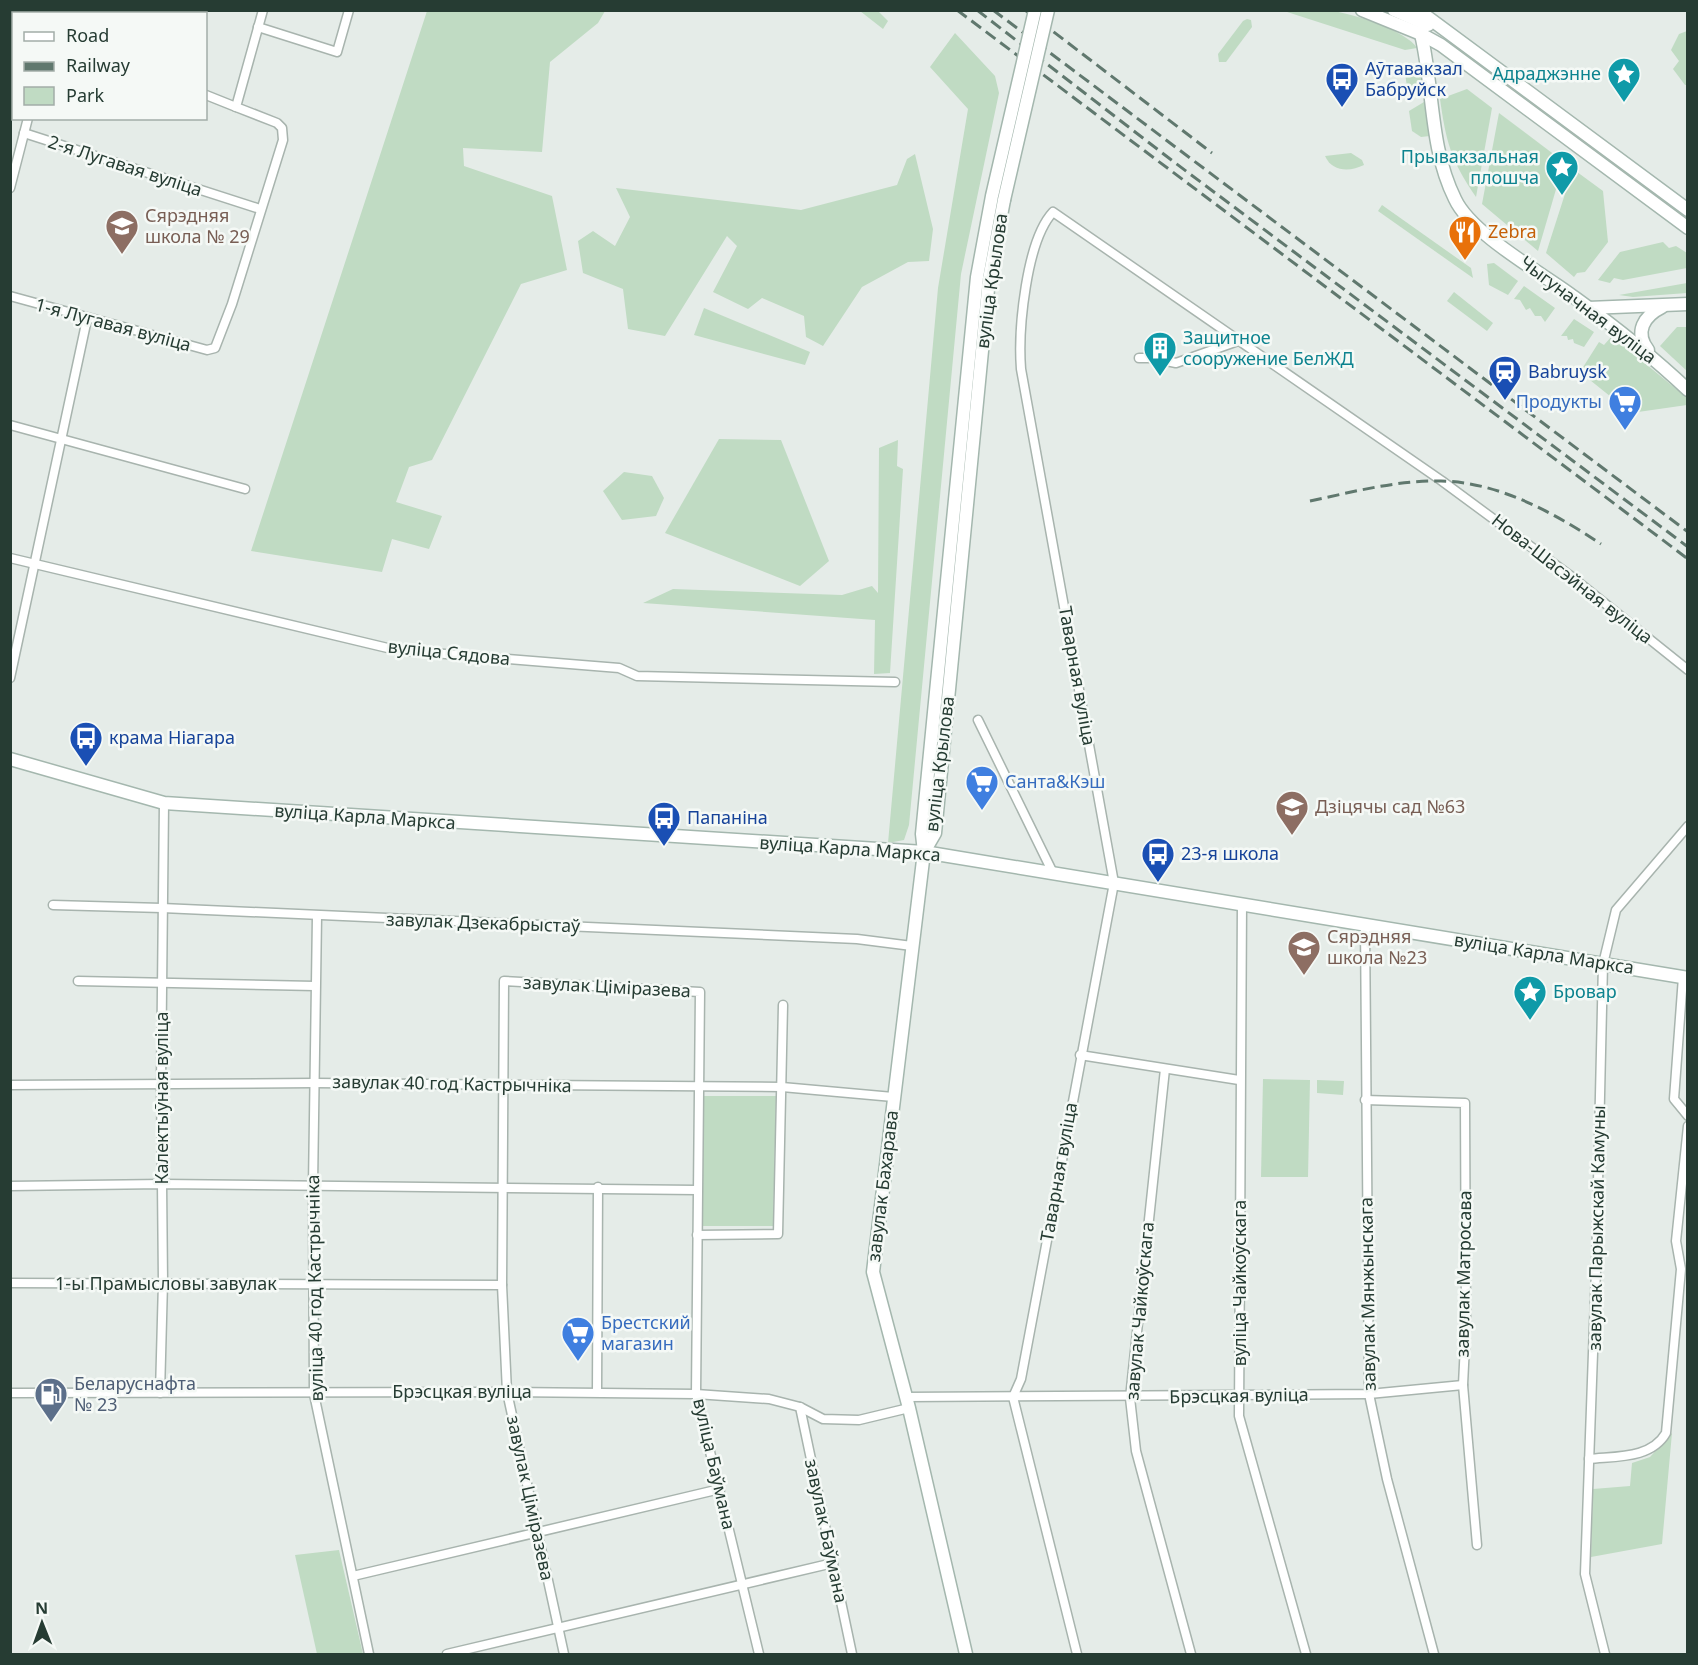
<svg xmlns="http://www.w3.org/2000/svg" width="1698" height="1665" font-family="'Noto Sans',sans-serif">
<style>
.green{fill:#c0dbc3}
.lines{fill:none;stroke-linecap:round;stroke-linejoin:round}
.street-casing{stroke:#a8b4ae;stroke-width:11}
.secondary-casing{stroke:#a4b7ae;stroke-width:15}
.street{stroke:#fff;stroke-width:8}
.secondary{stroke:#fff;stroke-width:12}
.rail{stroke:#60786e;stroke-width:3;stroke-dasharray:12 6;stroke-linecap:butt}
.secondary-bridge-casing{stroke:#a4b7ae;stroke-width:15;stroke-linecap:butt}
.secondary-bridge{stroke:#fff;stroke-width:12}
.labels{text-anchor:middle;stroke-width:5;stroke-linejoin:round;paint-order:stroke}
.transit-label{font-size:18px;fill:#164399;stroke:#f5f9f6;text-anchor:start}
.culture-label{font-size:18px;fill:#0d838f;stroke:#f5f9f6;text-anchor:end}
.street-label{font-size:18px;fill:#263c33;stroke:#f5f9f6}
.education-label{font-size:18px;fill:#785e54;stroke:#f5f9f6;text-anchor:start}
.food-label{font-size:18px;fill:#c56008;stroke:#f5f9f6;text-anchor:start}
.shop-label{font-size:18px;fill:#366cbe;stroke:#f5f9f6;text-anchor:start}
.service-label{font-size:18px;fill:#4e5e75;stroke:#f5f9f6;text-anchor:start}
</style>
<rect width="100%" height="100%" fill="#e5ece8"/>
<g class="green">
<path d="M427,11h178l-7,12 -48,39 -8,90 -79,-4 1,18 88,30 15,74 -46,14 -89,176 -23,7 -13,35 46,14 -13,33 -37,-10 -10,33 -131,-21z"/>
<path d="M860,11h18l10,10 -5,8z"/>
<path d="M1284,11c16,0 32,-2 48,0 19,2 75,20 85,37l-12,2z"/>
<path d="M1247,19l4,1 1,7 -26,35h-7l-1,-8 25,-33z"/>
<path d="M1687,31l1,54h-3l-12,-16 6,-8 -8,-11 8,-16z"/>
<path d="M955,33l40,43 4,17 -38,181 -52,551 -5,15 -16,3 50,-555 30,-179 -38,-42z"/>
<path d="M1409,62l11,8 2,22 -8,1 -7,-6 -3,-21z"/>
<path d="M1467,89l25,19 -16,89c-25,-36 -30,-55 -36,-98z"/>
<path d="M1424,102l6,34 -9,1 -9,-6 -3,-20z"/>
<path d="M1499,113l65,49 -26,89 -56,-47z"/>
<path d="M1351,153l11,7 2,5c-14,7 -32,7 -39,-9z"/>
<path d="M915,154l18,75 -4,32 -21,1 -46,25 -39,59 -17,-9 -2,-21 -42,-18 -14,11 -35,-17 24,-46 -10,-10 -62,100 -37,-7 -5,-40 -40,-16 -5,-32 15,-10 22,15 15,-29 -14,-29 185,22 96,-25 10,-26z"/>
<path d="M1573,169l30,22 5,51 -23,30 -8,1 -3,4 -28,-24z"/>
<path d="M1382,205l89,63 2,10 -95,-67z"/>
<path d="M1663,242l6,6 7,-2 11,7v15l-64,12 -9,-2 -4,5 -12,-3 22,-28z"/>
<path d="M1494,263l24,18 -10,14 -19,-10 -2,-21z"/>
<path d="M1687,283v10l-54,4 -14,-2z"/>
<path d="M1524,286l31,22 -10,14 -4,-6h-6l-5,-8 -4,2 -6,-10 -6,-1z"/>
<path d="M1454,292l39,31 -6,8 -40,-30z"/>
<path d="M704,308l106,44 -5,13 -111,-30z"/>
<path d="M1574,319l20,13 -10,15 -10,-4 -1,-4 -5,1 -1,-4h-6z"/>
<path d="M1677,327h10v44l-27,-25z"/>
<path d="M1612,336l75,62v7l-56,8 -51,-41 19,-30 5,3z"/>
<path d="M719,439l62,1 48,121 -29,25 -135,-53z"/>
<path d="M898,440l-1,26 6,3 -13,204 -16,1 1,-54 -232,-17 30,-14 169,6 30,-9 6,7 1,-145z"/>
<path d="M624,472l28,4 12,22 -8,18 -34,4 -19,-29z"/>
<path d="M1263,1079l47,1 -2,97h-47z"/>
<path d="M1317,1080l27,1 -1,14 -26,-2z"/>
<path d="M704,1096h72l-3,130h-71z"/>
<path d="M1672,1433l-10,111 -71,13 2,-68 37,-3 2,-23 18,-6z"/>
<path d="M339,1550l24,104h-46l-22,-99z"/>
</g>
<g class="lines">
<defs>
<g id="street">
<path d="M58,14l1,-4"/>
<path d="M170,14v-4"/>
<path d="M10,25l4,1"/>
<path d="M258,27l79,25 12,-42"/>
<path d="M206,95l30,12"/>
<path d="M10,113h4"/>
<path d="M24,133l236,76"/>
<path d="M10,188l18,-70"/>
<path d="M10,296l197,54 8,-2 17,-44 51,-164 -1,-12 -5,-5 -41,-16 27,-97"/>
<path d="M1139,358h13l24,5 62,-22"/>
<path d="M10,425l235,64"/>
<path d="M10,558l386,92 223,18 18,8 258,6"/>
<path d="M10,678l77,-359"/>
<path d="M978,720l75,153"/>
<path d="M1242,903l-3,513 67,238"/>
<path d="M53,905l109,3 695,31 55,7"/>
<path d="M317,916l-4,270 1,208 55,260"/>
<path d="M1365,925l4,469 18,85 47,175"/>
<path d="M1683,977l-9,122 14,17"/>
<path d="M78,981l237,5"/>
<path d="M1080,1055l159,25"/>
<path d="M1165,1069l-35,329 6,53 55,203"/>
<path d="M10,1085l304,-2 468,4 111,10"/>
<path d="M1365,1100l100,3 1,221 -3,61 14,160"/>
<path d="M10,1186l153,-2 534,6"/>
<path d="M697,1235l81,-1 5,-229"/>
<path d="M10,1283l492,2"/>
<path d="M597,1392l1,-205"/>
<path d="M10,1393l497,-1 189,2 73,5 31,8 23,12 36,1 50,-12"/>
<path d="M160,1393l3,-111 -2,-199 3,-280"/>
<path d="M906,1397l463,-3 94,-9"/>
<path d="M800,1407l52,247"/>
<path d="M1589,1459c27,-3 62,0 77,-26l15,-164 -5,-28 12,-115"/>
<path d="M353,1576l367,-87"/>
<path d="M447,1654l386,-91"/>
<path d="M564,1654l-57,-262 -5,-107 2,-304 196,11 -4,402 63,260"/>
<path d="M1077,1654l-64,-257 8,-18 93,-496 -93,-514c-3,-39 5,-128 32,-157l389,269 130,96 116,93"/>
<path d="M1605,1654l-20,-80 11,-304 7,-306 13,-54 72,-84"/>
</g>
<g id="secondary">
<path d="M1362,10l59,24 20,11 247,183"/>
<path d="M1394,10l34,15"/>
<path d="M1418,10l270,200"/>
<path d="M1421,34c13,54 8,113 34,165 16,35 87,74 119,98 40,29 78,59 114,93"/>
<path d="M1588,308l100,-4"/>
<path d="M1648,350c-14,-18 -4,-34 14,-43"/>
<path d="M10,759l154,44 760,49 764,126"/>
<path d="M924,852l11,-19 54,-554 15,-79"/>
<path d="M966,1654l-57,-246 -36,-136 51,-420 -2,-18 55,-557 15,-81"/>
</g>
</defs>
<use href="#street" class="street-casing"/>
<use href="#secondary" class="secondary-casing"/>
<use href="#street" class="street"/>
<use href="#secondary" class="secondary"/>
<g class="rail">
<path d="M957,10l731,549"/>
<path d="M977,10l197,152 514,385"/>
<path d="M993,10l695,522"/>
<path d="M1025,10l187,143"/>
<path d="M1310,501c43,-9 87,-21 131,-20 58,1 113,32 160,63"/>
</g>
<defs>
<g id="secondary-bridge">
<path d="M992,196l43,-186"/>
<path d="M1004,200l44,-190"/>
</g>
</defs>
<use href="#secondary-bridge" class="secondary-bridge-casing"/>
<use href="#secondary-bridge" class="secondary-bridge"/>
</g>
<defs>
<symbol id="sight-pin" viewBox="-11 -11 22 30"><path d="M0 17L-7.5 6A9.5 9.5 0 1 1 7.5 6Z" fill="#0f9aa8" stroke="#f5f9f6"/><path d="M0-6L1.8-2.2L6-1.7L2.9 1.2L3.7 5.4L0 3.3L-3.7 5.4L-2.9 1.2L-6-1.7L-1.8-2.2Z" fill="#fff"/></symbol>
<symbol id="bus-pin" viewBox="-11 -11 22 30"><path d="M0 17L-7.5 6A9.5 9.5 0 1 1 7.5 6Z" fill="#1a4fb4" stroke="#f5f9f6"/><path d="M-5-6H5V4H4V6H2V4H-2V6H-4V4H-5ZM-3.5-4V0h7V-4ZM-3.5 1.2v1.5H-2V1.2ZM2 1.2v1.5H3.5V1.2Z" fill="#fff"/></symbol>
<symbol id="school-pin" viewBox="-11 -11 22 30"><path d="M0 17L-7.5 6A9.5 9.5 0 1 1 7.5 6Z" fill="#8d6e63" stroke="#f5f9f6"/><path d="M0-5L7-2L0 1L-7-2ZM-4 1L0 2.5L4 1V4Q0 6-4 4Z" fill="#fff"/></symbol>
<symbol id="restaurant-pin" viewBox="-11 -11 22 30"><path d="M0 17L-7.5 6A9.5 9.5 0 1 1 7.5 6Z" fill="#e8710a" stroke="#f5f9f6"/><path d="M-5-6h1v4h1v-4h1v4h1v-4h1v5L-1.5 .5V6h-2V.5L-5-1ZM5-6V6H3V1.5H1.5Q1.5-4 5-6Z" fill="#fff"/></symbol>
<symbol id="building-pin" viewBox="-11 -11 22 30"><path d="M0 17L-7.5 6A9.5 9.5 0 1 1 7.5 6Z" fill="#0f9aa8" stroke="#f5f9f6"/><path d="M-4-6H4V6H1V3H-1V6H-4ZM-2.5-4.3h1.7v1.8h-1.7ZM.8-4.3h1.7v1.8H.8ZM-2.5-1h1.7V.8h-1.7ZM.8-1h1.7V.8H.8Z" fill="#fff"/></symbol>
<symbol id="station-pin" viewBox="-11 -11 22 30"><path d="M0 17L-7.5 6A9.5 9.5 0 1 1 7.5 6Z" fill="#1a4fb4" stroke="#f5f9f6"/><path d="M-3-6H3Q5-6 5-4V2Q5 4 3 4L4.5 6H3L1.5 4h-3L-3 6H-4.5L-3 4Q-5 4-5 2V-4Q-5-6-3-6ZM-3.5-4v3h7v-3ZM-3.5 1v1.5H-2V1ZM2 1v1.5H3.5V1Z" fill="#fff"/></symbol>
<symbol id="supermarket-pin" viewBox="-11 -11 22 30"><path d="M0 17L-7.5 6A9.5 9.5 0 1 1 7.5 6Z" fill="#3f7fe0" stroke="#f5f9f6"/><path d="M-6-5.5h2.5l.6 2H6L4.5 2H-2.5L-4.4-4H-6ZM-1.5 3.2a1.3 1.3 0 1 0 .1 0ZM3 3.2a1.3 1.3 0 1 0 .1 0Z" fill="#fff"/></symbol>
<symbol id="fuel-pin" viewBox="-11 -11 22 30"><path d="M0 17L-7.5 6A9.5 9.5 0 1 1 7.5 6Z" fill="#5c6f8a" stroke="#f5f9f6"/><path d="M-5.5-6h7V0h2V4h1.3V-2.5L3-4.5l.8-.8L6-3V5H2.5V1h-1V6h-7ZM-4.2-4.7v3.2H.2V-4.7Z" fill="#fff"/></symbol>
</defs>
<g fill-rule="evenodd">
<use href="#sight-pin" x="1605" y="55" width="38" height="52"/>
<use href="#bus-pin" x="1323" y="60" width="38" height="52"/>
<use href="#sight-pin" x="1543" y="148" width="38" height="52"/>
<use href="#school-pin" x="103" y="207" width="38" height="52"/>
<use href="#restaurant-pin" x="1446" y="213" width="38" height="52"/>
<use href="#building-pin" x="1141" y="329" width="38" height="52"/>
<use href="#station-pin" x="1486" y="353" width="38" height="52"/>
<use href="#supermarket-pin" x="1606" y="383" width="38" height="52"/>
<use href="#bus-pin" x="67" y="719" width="38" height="52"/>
<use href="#supermarket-pin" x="963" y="763" width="38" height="52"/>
<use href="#school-pin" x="1273" y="788" width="38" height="52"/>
<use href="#bus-pin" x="645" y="799" width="38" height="52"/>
<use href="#bus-pin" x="1139" y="835" width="38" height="52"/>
<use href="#school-pin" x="1285" y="928" width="38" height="52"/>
<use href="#sight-pin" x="1511" y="973" width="38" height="52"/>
<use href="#supermarket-pin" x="559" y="1314" width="38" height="52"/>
<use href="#fuel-pin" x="32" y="1375" width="38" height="52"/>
</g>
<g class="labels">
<g class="transit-label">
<text x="1365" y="75">Аўтавакзал<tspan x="1365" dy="21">Бабруйск</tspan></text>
<text x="1528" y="378">Babruysk</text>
<text x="109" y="744">крама Ніагара</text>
<text x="687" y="824">Папаніна</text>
<text x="1181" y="860">23-я школа</text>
</g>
<g class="culture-label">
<text x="1601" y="80">Адраджэнне</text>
<text x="1539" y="163">Прывакзальная<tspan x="1539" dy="21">плошча</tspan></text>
<text x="1183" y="344" text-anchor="start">Защитное<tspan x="1183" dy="21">сооружение БелЖД</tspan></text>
<text x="1553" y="998" text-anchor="start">Бровар</text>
</g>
<g class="street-label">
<text transform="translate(125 166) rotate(18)" y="6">2-я Лугавая вуліца</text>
<text transform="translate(992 281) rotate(-82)" y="6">вуліца Крылова</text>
<text transform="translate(1588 310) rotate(37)" y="6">Чыгуначная вуліца</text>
<text transform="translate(113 325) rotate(15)" y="6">1-я Лугавая вуліца</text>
<text transform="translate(1572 579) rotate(38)" y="6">Нова-Шасэйная вуліца</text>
<text transform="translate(449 653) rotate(6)" y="6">вуліца Сядова</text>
<text transform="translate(1077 676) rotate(80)" y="6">Таварная вуліца</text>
<text transform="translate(940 764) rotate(-83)" y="6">вуліца Крылова</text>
<text transform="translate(365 817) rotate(4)" y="6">вуліца Карла Маркса</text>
<text transform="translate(850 849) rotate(4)" y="6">вуліца Карла Маркса</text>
<text transform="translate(483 923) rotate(2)" y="6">завулак Дзекабрыстаў</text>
<text transform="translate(1544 954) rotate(9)" y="6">вуліца Карла Маркса</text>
<text transform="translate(607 987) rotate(3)" y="6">завулак Ціміразева</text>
<text transform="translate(452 1084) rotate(1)" y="6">завулак 40 год Кастрычніка</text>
<text transform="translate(162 1098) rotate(-90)" y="6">Калектыўная вуліца</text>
<text transform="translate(1059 1172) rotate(-80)" y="6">Таварная вуліца</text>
<text transform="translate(883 1186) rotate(-83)" y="6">завулак Бахарава</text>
<text transform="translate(1597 1228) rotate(-89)" y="6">завулак Парыжскай Камуны</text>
<text transform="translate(1464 1274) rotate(-89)" y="6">завулак Матросава</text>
<text transform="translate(1240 1283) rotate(-90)" y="6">вуліца Чайкоўскага</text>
<text x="166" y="1290">1-ы Прамысловы завулак</text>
<text transform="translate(315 1288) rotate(-91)" y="6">вуліца 40 год Кастрычніка</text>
<text transform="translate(1368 1294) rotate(-91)" y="6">завулак Мянжынскага</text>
<text transform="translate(1140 1311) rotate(-85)" y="6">завулак Чайкоўскага</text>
<text x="462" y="1398">Брэсцкая вуліца</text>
<text transform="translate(1239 1396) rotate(-1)" y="6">Брэсцкая вуліца</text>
<text transform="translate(714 1464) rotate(77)" y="6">вуліца Баўмана</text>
<text transform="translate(530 1498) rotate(78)" y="6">завулак Ціміразева</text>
<text transform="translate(826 1531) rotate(78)" y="6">завулак Баўмана</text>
</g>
<g class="education-label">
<text x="145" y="222">Сярэдняя<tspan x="145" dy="21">школа № 29</tspan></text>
<text x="1315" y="813">Дзіцячы сад №63</text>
<text x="1327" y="943">Сярэдняя<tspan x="1327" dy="21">школа №23</tspan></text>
</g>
<g class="food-label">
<text x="1488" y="238">Zebra</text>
</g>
<g class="shop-label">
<text x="1602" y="408" text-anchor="end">Продукты</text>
<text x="1005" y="788">Санта&amp;Кэш</text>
<text x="601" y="1329">Брестский<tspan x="601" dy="21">магазин</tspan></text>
</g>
<g class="service-label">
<text x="74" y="1390">Беларуснафта<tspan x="74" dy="21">№ 23</tspan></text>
</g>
</g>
<rect width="1698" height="1665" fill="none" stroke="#263c33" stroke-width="24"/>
<rect x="12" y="12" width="195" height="108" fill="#f5f9f6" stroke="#a2ada8" stroke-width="1.5"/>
<rect x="24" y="32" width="30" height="9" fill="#ffffff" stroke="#a2ada8" stroke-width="1.5"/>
<text x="66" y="42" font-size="18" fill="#263c33">Road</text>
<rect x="24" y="62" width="30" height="9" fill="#60786e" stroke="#a2ada8" stroke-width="1.5"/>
<text x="66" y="72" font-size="18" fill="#263c33">Railway</text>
<rect x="24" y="87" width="30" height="18" fill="#c0dbc3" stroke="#a2ada8" stroke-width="1.5"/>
<text x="66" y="102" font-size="18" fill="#263c33">Park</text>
<g transform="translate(42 1623) rotate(359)" stroke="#f5f9f6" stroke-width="4.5" paint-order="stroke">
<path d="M0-4.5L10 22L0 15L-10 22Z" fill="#263c33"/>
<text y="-9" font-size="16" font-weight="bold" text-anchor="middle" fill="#263c33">N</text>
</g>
</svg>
